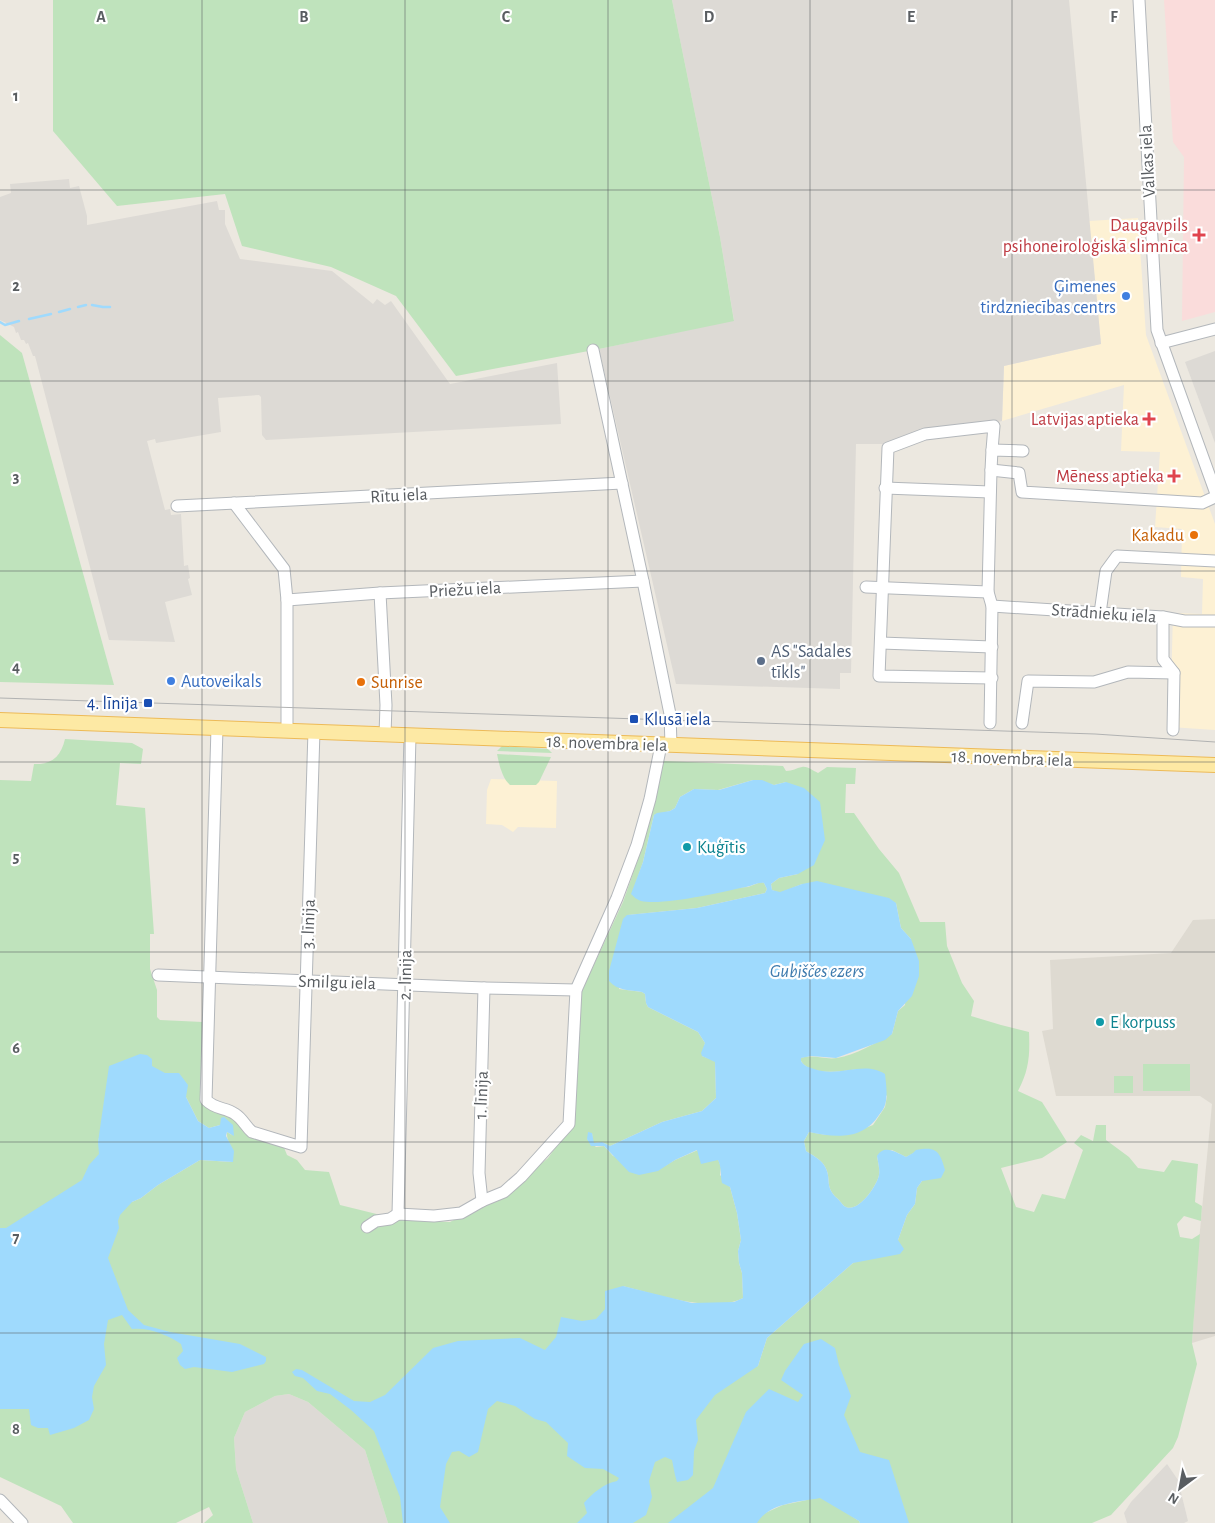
<svg xmlns="http://www.w3.org/2000/svg" width="1215" height="1523" font-family="'Alegreya Sans',sans-serif">
<style>
.commercial{fill:#fdf1d4}
.industrial{fill:#dddad5}
.education{fill:#dedad1}
.medical{fill:#fadcdb}
.green{fill:#bfe3bc;fill-rule:evenodd}
.water{fill:#9fdafd}
.lines{fill:none;stroke-linecap:round;stroke-linejoin:round}
.stream{stroke:#9fdafd;stroke-width:2.5}
.minor-casing{stroke:#b3b7bb;stroke-width:13}
.major-casing{stroke:#edba57;stroke-width:16}
.minor{stroke:#fff;stroke-width:11}
.major{stroke:#fde9a4;stroke-width:14}
.tram{stroke:#b1b2b2;stroke-width:1}
.grid{fill:none;stroke:#595d61;stroke-width:1;stroke-opacity:0.55}
.health-dot{fill:#e0444e;stroke:#fff;stroke-width:2}
.shop-dot{fill:#3f7fe0;stroke:#fff;stroke-width:2}
.food-dot{fill:#e8710a;stroke:#fff;stroke-width:2}
.service-dot{fill:#5c6f8a;stroke:#fff;stroke-width:2}
.transit-dot{fill:#1a4fb4;stroke:#fff;stroke-width:2}
.culture-dot{fill:#0f9aa8;stroke:#fff;stroke-width:2}
.labels{text-anchor:middle;stroke-width:4.5;stroke-linejoin:round;paint-order:stroke}
.street-label{font-size:18px;fill:#595d61;stroke:#fff}
.health-label{font-size:18px;fill:#be3a42;stroke:#fff;text-anchor:end}
.shop-label{font-size:18px;fill:#366cbe;stroke:#fff;text-anchor:end}
.food-label{font-size:18px;fill:#c56008;stroke:#fff;text-anchor:end}
.service-label{font-size:18px;fill:#4e5e75;stroke:#fff;text-anchor:start}
.transit-label{font-size:18px;fill:#164399;stroke:#fff;text-anchor:end}
.culture-label{font-size:18px;fill:#0d838f;stroke:#fff;text-anchor:start}
.water-label{font-size:19px;font-style:italic;fill:#3e7bae;stroke:#fff}
.grid-label{font-size:16px;text-anchor:middle;font-weight:bold;fill:#595d61;stroke:#fff;stroke-width:4.5;stroke-linejoin:round;paint-order:stroke}
</style>
<rect width="100%" height="100%" fill="#ece8e0"/>
<g class="commercial">
<path d="M1138,218l8,117 69,189v206l-45,-3 3,-114 29,1 1,-35 -22,-2 1,-48 -27,-2 5,-75 -39,-1 3,-66 -122,36 2,-55 97,-22 -12,-123z"/>
<path d="M491,779l66,2 -1,47 -38,-1 -5,5 -11,-7 -16,-1 1,-34z"/>
</g>
<g class="industrial">
<path d="M672,0h397l32,344 -97,22 -2,55 -92,23h-54l-5,229h-11v16l-164,-5 -77,-335 135,-29 -14,-83z"/>
<path d="M69,179l1,9 9,-2 8,30v9l130,-24 2,9h6v14l15,35 92,12 41,33 4,-5 8,6 6,-4 59,83 107,-21 4,61 -295,16 -4,-5 -1,-38 -2,-2 -41,3 3,34 -65,11 -1,-4 -8,2 18,69 5,-1 1,6 10,-1 3,52 4,-1 2,13 -2,1 4,16 -27,7 10,40 -66,-2 -74,-284h-2l-5,-13 -2,1 -2,-4h-3l-3,-8 -2,1 -2,-6 -14,-7v-123l11,-4 -1,-9z"/>
<path d="M1215,351v92l-30,-81z"/>
<path d="M289,1394l19,8 57,48 23,73h-135l-17,-54 -2,-31 11,-26 30,-16z"/>
<path d="M1167,1464l11,16 10,41 -4,2h-57l-3,-10 7,-11z"/>
</g>
<path class="education" d="M1215,919v417l-23,7 6,-92 14,-147 -12,-8h-144l-14,-65 11,-2 -3,-69 121,-7 22,-33z"/>
<path class="medical" d="M1164,0h51v312l-33,9 2,-164 -11,-15z"/>
<g class="green">
<path d="M53,0h619l48,237 14,84 -135,28 -143,27 -60,-80 -65,-29 -89,-21 -17,-52 -108,12 -64,-75z"/>
<path d="M0,335l22,18 92,332 -114,-3z"/>
<path d="M65,739l67,4 11,6 -2,15 -21,-1 -4,42 29,3 9,126h-4v35l7,21v27l3,3 43,2 -1,83 30,10 51,30 4,10 10,5 8,10 24,2 11,33 61,15 49,2 58,-30 40,-34 23,-32 9,-131 43,-93 20,-57 6,-28 15,-56 119,5 3,5c7,0 10,-3 16,-4 6,-1 11,4 16,6l9,-6 29,1 -1,16h-9l-1,29h9l25,36 20,24 21,49h25l2,24 15,37 12,18 -3,15 30,9 28,7c1,24 0,38 -11,59l24,11 25,40 -25,16 -41,10 15,39 18,5 8,-18 23,5 18,-49 -9,-7 7,-8 12,6 3,-16h10v15l23,17 9,11 26,4 8,-12 26,4 -3,38 7,4 -1,15 -17,-5 -7,8 3,13 12,2 8,-5 -8,109 5,21 -19,73 -5,11 -62,67 -19,8h-194l-49,-59 -25,-104 -61,154 20,-9 24,-5 3,-11 49,32 1,2h-472l-23,-73 -57,-48 -19,-8 -14,2 -30,16 -11,26 2,31 17,54h-49l9,-8 -4,-8 -33,16h-103l-12,-17 -61,-29v-697l31,1 3,-17c18,1 27,-8 31,-25zM753,780l21,5 12,-3 12,92 -19,4 -8,6 1,6 8,3 22,-9 94,19 5,25 10,11 -6,66 -7,6 -6,23c-17,9 -36,21 -55,24 -12,2 -23,-4 -36,0v3c10,16 42,10 58,8l28,27 -2,11 -12,18 -26,10h-21l-17,-3 -5,9 2,10c6,4 14,8 18,14 9,14 -1,21 14,34 3,3 5,7 8,8 12,6 31,-21 33,-32 1,-5 -1,-13 -2,-19l15,-6 14,7 8,-4 8,28 -5,7 -2,16 -8,11 -9,25 -45,23 -86,75 -9,28 -52,11 -83,-91c32,8 90,28 120,12l-1,-25 -3,-10 -1,-12 3,-11 -4,-27 -7,-26 -10,-12 1,-8 -3,-8 -20,-9 -23,10 -17,10 -45,-14 -9,-10 -8,1 -9,-8 5,-6 1,10 9,-1 8,4 52,-24 40,-11 14,-13 -1,-37 -13,-5 3,-13 -7,-11 -50,-25 -2,-4 -1,-9 -3,-2 -23,-3 9,-74 69,-7 68,-15 2,-4 -3,-6 -3,-1 -13,5 -116,7 11,-32 11,-47 16,-4 5,-3 5,-11 14,-8 24,1zM165,1073h14l7,24 12,24 11,7 11,-3 13,11 -6,-4c-1,12 8,13 5,30l-32,-2 -42,25 -17,13 -9,4 -34,-60 2,-9 4,-3z"/>
<path d="M502,746l46,3 4,4 -55,-2z"/>
<path d="M497,754l54,3 -12,25 -3,3h-26c-8,-7 -11,-21 -13,-31z"/>
<rect x="1143" y="1064" width="47" height="27"/>
<rect x="1114" y="1076" width="19" height="17"/>
</g>
<g class="water">
<path d="M753,780h9l12,5 12,-3 18,6 16,14 5,38 -11,25 -16,9 -19,4 -8,6 1,6 8,2 22,-8 15,-3 72,17 7,5 5,25 10,11 8,22v15l-7,20 -14,15 -6,23 -7,6 -49,18 -25,-2 -10,2v3c3,5 7,6 13,8 25,9 50,-9 71,5 1,10 3,21 0,31 -1,4 -4,7 -6,10 -16,25 -43,23 -70,17l-5,9 2,10c6,4 14,8 18,14 9,14 -1,21 14,34 3,3 5,7 8,8 12,6 31,-21 33,-32 1,-5 -1,-13 -2,-19 7,-12 19,-4 29,1l7,-4 3,-3c20,-4 24,1 29,20l-4,8 -19,3 -5,7 -2,16 -8,11 -9,25 6,9 -4,5 -47,9 -86,75 -9,28 -43,29 -19,25 2,20 -4,11 -1,24 -5,5 -11,2 -2,-7 -3,-15 -7,-3 -10,5 -6,19 3,16 -6,18 -13,8h-56l10,-10 -3,-10c8,-9 20,-20 33,-22l2,-3 -16,-9 -18,-1 -18,-12 1,-13 -22,-21 -11,-3 -20,-13 -18,-5 -9,8 -10,43 -9,5 -10,-6 -7,1 -6,12 -6,43 10,16h-47l-3,-26 -26,-66 -23,-21 -21,-16 -13,-3 -14,-13 -8,-2 -3,-4 4,-3 6,1 52,31 16,1 15,-7 48,-47 25,-7 62,-3 25,12 11,-13 5,-20 21,4 14,-2 9,-10v-18l18,-5 69,17 42,-1 9,-4 -1,-25 -3,-10 -1,-12 3,-11 -4,-27 -7,-26 -8,-4c-2,-9 0,-15 -4,-23l-17,4 -4,-14 -22,10 -17,11 -19,4 -10,-3 -25,-26h-13l-4,-7 1,-7 4,1 2,10 8,-1 8,4 52,-24 40,-11 14,-13 -1,-36 -13,-6 -1,-3 4,-10 -7,-11 -50,-25 -2,-4 -1,-9 -3,-2c-13,-2 -24,-1 -33,-11v-10l14,-52 4,-4 70,-7 68,-15 2,-4 -3,-6c-6,-1 -12,3 -18,4 -25,5 -83,19 -105,14 -5,-2 -7,-4 -10,-7l12,-32 11,-47 3,-2 13,-2 5,-3 5,-11 14,-8 25,1z"/>
<path d="M140,1054l7,1 5,4v7l13,7h14l9,12 -2,12 12,24 11,7 11,-3 1,-7 3,-1 9,8 1,11 -7,-4 -1,4 8,15 -1,11 -33,-2 -42,25 -17,13 -9,4 -12,13 -2,6 1,7 -11,30 20,52 16,15 26,7 70,12 26,13v4l-2,3 -32,8 -38,-5 -9,2 -5,-4 -3,-7 6,-7 -2,-7c-13,-9 -32,-17 -49,-15l-10,-14 -14,5 -4,24 2,21 -12,21 -2,11 2,12 -5,11 -15,8 -24,7 -2,-7h-10l-7,-3 -2,-16h-29v-181h6l76,-48 7,-15 10,-11 -1,-12 11,-76z"/>
<path d="M821,1339l14,9 4,17 12,31 -7,19 16,37 29,8 20,63h-49l-1,-2 -39,-23c-22,4 -51,5 -63,25h-89l45,-35 33,-76 23,-23 29,13 5,-7 -22,-15 4,-9 19,-27z"/>
</g>
<g class="lines">
<g class="stream">
<path d="M92,305l11,2h7"/>
<path d="M78,307l8,-2"/>
<path d="M59,312l11,-3"/>
<path d="M29,319l22,-5"/>
<path d="M0,322l5,3 14,-4"/>
</g>
<defs>
<g id="minor">
<path d="M1139,0l18,330 58,161"/>
<path d="M1161,343l54,-14"/>
<path d="M593,350l50,231 27,133 1,31"/>
<path d="M991,470l28,3 3,19 180,11 13,-6"/>
<path d="M885,488l105,4"/>
<path d="M234,503l50,66 3,31v130"/>
<path d="M177,506l445,-23"/>
<path d="M866,587l122,5"/>
<path d="M380,593l6,112 -1,30"/>
<path d="M287,600l93,-7 263,-12"/>
<path d="M992,606l171,11 21,4h31"/>
<path d="M1100,613l6,-42 11,-15 98,5"/>
<path d="M1163,617v42l11,14 -1,57"/>
<path d="M881,643l111,4"/>
<path d="M992,678l-113,-2 9,-228 37,-14 69,-8 -2,24"/>
<path d="M990,723l2,-117 -4,-14 3,-122 1,-20 31,1"/>
<path d="M1022,723l6,-42 66,1 34,-10 46,1"/>
<path d="M217,728l-11,372c10,10 19,7 29,14 8,5 10,12 17,18l49,15 13,-416"/>
<path d="M158,975l326,13 92,2"/>
<path d="M482,1201l-3,-28 5,-185"/>
<path d="M398,1214l12,-478"/>
<path d="M367,1227l9,-6 14,-2 8,-5 36,2 27,-3 21,-12 22,-9 17,-15 48,-53 7,-134 41,-92 20,-53 13,-46 11,-54"/>
<path d="M0,1500l22,23"/>
</g>
<path id="major" d="M0,720l1215,45"/>
</defs>
<use href="#minor" class="minor-casing"/>
<use href="#major" class="major-casing"/>
<use href="#minor" class="minor"/>
<use href="#major" class="major"/>
<path class="tram" d="M0,698l1095,36 120,8"/>
</g>
<path class="grid" d="M202,0v1523M405,0v1523M608,0v1523M810,0v1523M1012,0v1523M0,190h1215M0,381h1215M0,571h1215M0,762h1215M0,952h1215M0,1142h1215M0,1333h1215"/>
<g class="health-dot">
<path d="M1196.5 227.5h5v5h5v5h-5v5h-5v-5h-5v-5h5z"/>
<path d="M1146.5 411.5h5v5h5v5h-5v5h-5v-5h-5v-5h5z"/>
<path d="M1171.5 468.5h5v5h5v5h-5v5h-5v-5h-5v-5h5z"/>
</g>
<g class="shop-dot">
<circle cx="1126" cy="296" r="5"/>
<circle cx="171" cy="681" r="5"/>
</g>
<g class="food-dot">
<circle cx="1194" cy="535" r="5"/>
<circle cx="361" cy="682" r="5"/>
</g>
<circle class="service-dot" cx="761" cy="661" r="5"/>
<g class="transit-dot">
<rect x="143" y="698" width="10" height="10" rx="2.5"/>
<rect x="629" y="714" width="10" height="10" rx="2.5"/>
</g>
<g class="culture-dot">
<circle cx="687" cy="847" r="5"/>
<circle cx="1100" cy="1022" r="5"/>
</g>
<g class="labels">
<g class="street-label">
<text transform="translate(1147 161) rotate(-93)" y="6">Valkas iela</text>
<text transform="translate(399 495) rotate(-3)" y="6">Rītu iela</text>
<text transform="translate(465 589) rotate(-3)" y="6">Priežu iela</text>
<text transform="translate(1104 613) rotate(4)" y="6">Strādnieku iela</text>
<text transform="translate(607 743) rotate(2)" y="6">18. novembra iela</text>
<text transform="translate(1012 758) rotate(2)" y="6">18. novembra iela</text>
<text transform="translate(308 924) rotate(-88)" y="6">3. līnija</text>
<text transform="translate(405 975) rotate(-89)" y="6">2. līnija</text>
<text transform="translate(337 982) rotate(2)" y="6">Smilgu iela</text>
<text transform="translate(481 1095) rotate(-88)" y="6">1. līnija</text>
</g>
<g class="health-label">
<text x="1188" y="231">Daugavpils<tspan x="1188" dy="21">psihoneiroloģiskā slimnīca</tspan></text>
<text x="1139" y="425">Latvijas aptieka</text>
<text x="1164" y="482">Mēness aptieka</text>
</g>
<g class="shop-label">
<text x="1116" y="292">Ģimenes<tspan x="1116" dy="21">tirdzniecības centrs</tspan></text>
<text x="181" y="687" text-anchor="start">Autoveikals</text>
</g>
<g class="food-label">
<text x="1184" y="541">Kakadu</text>
<text x="371" y="688" text-anchor="start">Sunrise</text>
</g>
<g class="service-label">
<text x="771" y="657">AS "Sadales<tspan x="771" dy="21">tīkls"</tspan></text>
</g>
<g class="transit-label">
<text x="138" y="709">4. līnija</text>
<text x="644" y="725" text-anchor="start">Klusā iela</text>
</g>
<g class="culture-label">
<text x="697" y="853">Kuģītis</text>
<text x="1110" y="1028">E korpuss</text>
</g>
<g class="water-label">
<text x="817" y="977">Gubiščes ezers</text>
</g>
</g>
<g class="grid-label">
<text x="101" y="22">A</text>
<text x="304" y="22">B</text>
<text x="506" y="22">C</text>
<text x="709" y="22">D</text>
<text x="911" y="22">E</text>
<text x="1114" y="22">F</text>
<text x="16" y="101">1</text>
<text x="16" y="291">2</text>
<text x="16" y="482">3</text>
<text x="16" y="672">4</text>
<text x="16" y="862">5</text>
<text x="16" y="1053">6</text>
<text x="16" y="1243">7</text>
<text x="16" y="1434">8</text>
</g>
<g transform="translate(1180 1488) rotate(212)" stroke="#ffffff" stroke-width="4" paint-order="stroke">
<path d="M0-4L9 19L0 12L-9 19Z" fill="#595d61"/>
<text y="-8" font-size="14" font-weight="bold" text-anchor="middle" fill="#595d61">N</text>
</g>
</svg>
